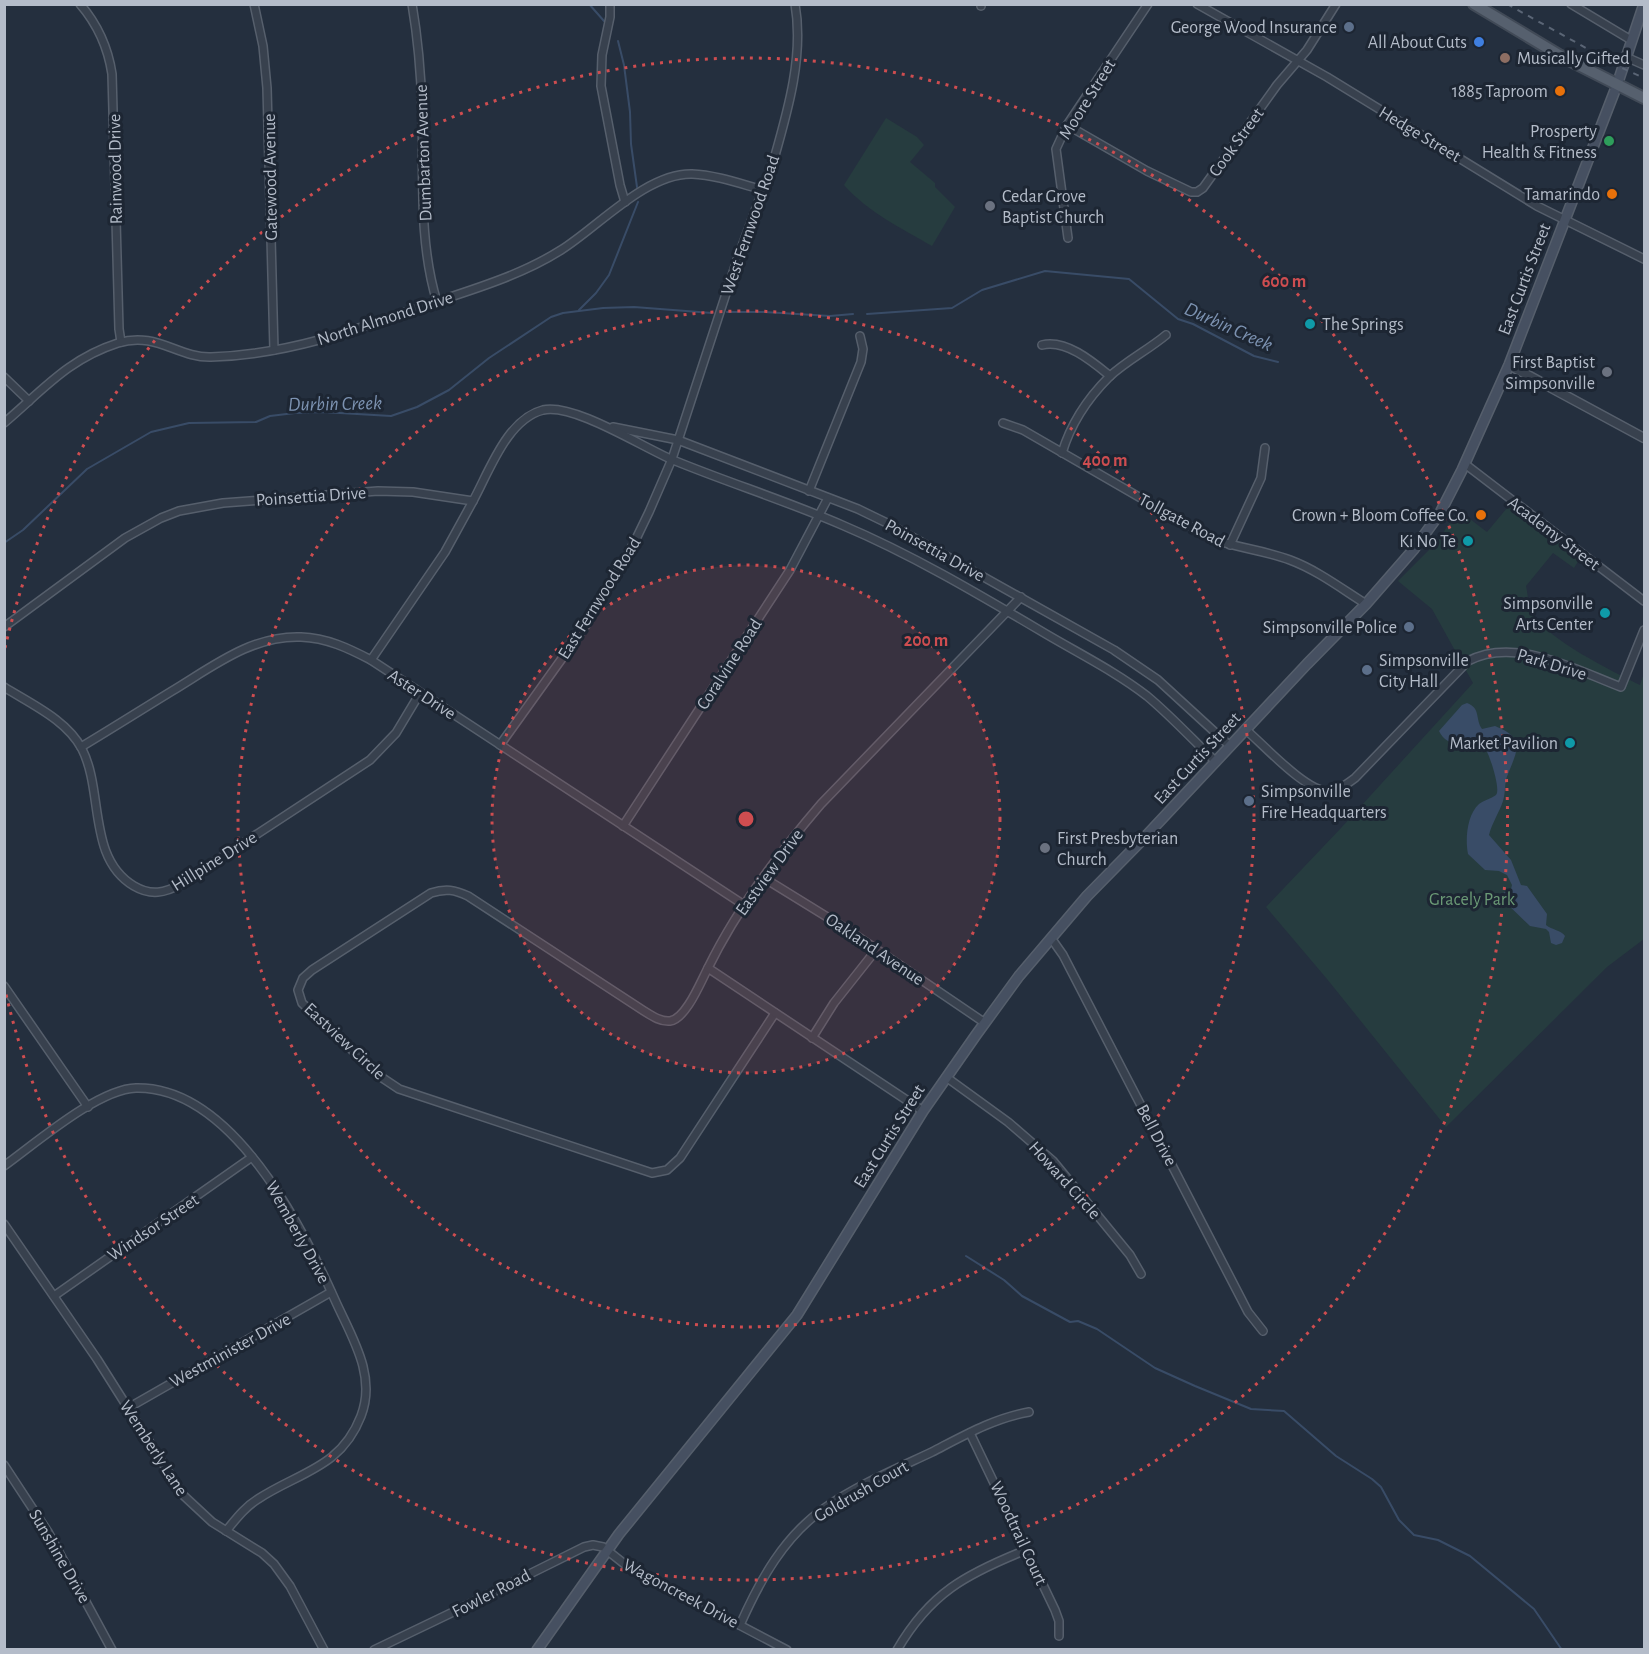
<svg xmlns="http://www.w3.org/2000/svg" width="1649" height="1654" font-family="'Alegreya Sans',sans-serif">
<style>
.green{fill:#263c3f}
.water{fill:#394c67}
.lines{fill:none;stroke-linecap:round;stroke-linejoin:round}
.stream{stroke:#394c67;stroke-width:2}
.minor-casing{stroke:#565f6c;stroke-width:10}
.tertiary-casing{stroke:#565f6c;stroke-width:11}
.secondary-casing{stroke:#565f6c;stroke-width:12}
.primary-casing{stroke:#414a57;stroke-width:14}
.minor{stroke:#38414e;stroke-width:7}
.tertiary{stroke:#38414e;stroke-width:8}
.secondary{stroke:#465061;stroke-width:9}
.primary{stroke:#56606e;stroke-width:10}
.rail{stroke:#5a6575;stroke-width:2;stroke-dasharray:6 6;stroke-linecap:butt}
.ring{fill:none;stroke:#ce4d50;stroke-width:3;stroke-dasharray:3 6}
.service-dot{fill:#5c6f8a;stroke:#1d2633;stroke-width:2}
.shop-dot{fill:#3f7fe0;stroke:#1d2633;stroke-width:2}
.education-dot{fill:#8d6e63;stroke:#1d2633;stroke-width:2}
.food-dot{fill:#e8710a;stroke:#1d2633;stroke-width:2}
.leisure-dot{fill:#2e9e5b;stroke:#1d2633;stroke-width:2}
.worship-dot{fill:#6b7280;stroke:#1d2633;stroke-width:2}
.culture-dot{fill:#0f9aa8;stroke:#1d2633;stroke-width:2}
.labels{text-anchor:middle;stroke-width:6;stroke-linejoin:round;paint-order:stroke}
.poi-label{font-size:18px;fill:#b4bcc9;stroke:#1d2633;text-anchor:end}
.street-label{font-size:18px;fill:#b4bcc9;stroke:#1d2633}
.park-label{font-size:18px;fill:#6b9a76;stroke:#1d2633}
.water-label{font-size:20px;font-style:italic;fill:#7c92b1;stroke:#1d2633}
.centre{fill:#ce4d50;stroke:#1d2633;stroke-width:3}
.ring-label{font-size:18px;text-anchor:middle;font-weight:bold;fill:#ce4d50;stroke:#1d2633;stroke-width:6;stroke-linejoin:round;paint-order:stroke}
</style>
<rect width="100%" height="100%" fill="#242f3e"/>
<g class="green">
<path d="M886,118l31,19 7,8 -14,17 25,21v4l20,20 -23,39c-31,-18 -64,-34 -88,-61z"/>
<path d="M1512,502l67,58 -5,8 -21,-15 -27,33c2,8 2,20 6,27 16,27 80,58 108,72l4,-12v266l-37,28 -161,160 -119,-148 -61,-72 75,-79 132,-145 -41,-74 -34,-28 39,-39 21,-32 29,22z"/>
</g>
<path class="water" d="M1467,703c14,5 8,16 15,26l13,-3c31,12 22,25 13,48 -4,8 -2,18 -5,27 -4,12 -11,22 -14,34l22,25 10,25 6,1 20,28 -1,11c6,5 15,5 19,11l-3,7 -6,2 -5,-2 -2,-11 -3,-3 -16,-3 -29,-28v-4l10,-5 1,-4 -5,-10 -8,-4 -14,-1 -17,-16c-3,-15 -1,-39 11,-50 5,-4 12,-5 17,-9 5,-5 -6,-39 -10,-45 -15,-6 -39,-1 -47,-19l23,-26z"/>
<g class="lines">
<g class="stream">
<path d="M589,4l15,17"/>
<path d="M618,41l6,24 6,47 1,32 6,43"/>
<path d="M579,310l17,-17 13,-18 29,-73"/>
<path d="M727,312h37l66,4 23,-2"/>
<path d="M867,314l85,-6 30,-18 63,-19 84,8 49,40 15,5 61,32 24,6"/>
<path d="M4,543l19,-13 64,-61 64,-37 38,-9 67,-1 14,-6 25,-3 28,-1 68,4 26,-9 32,-17 40,-32 62,-41 12,-4 40,-5 31,-1 78,6"/>
<path d="M966,1256l38,24 18,16 48,26 8,-1 19,8 58,39 40,18 56,23 33,2 52,45 36,23 9,8 18,33 15,15 24,5 32,16 64,53 28,41"/>
</g>
<defs>
<g id="minor">
<path d="M80,4c18,21 28,43 32,70l7,255 2,13"/>
<path d="M254,4l9,42 4,42 7,262"/>
<path d="M412,4c6,35 9,70 10,106 2,63 -4,130 15,192"/>
<path d="M610,4v13l-8,38 -1,31 19,99 5,17"/>
<path d="M981,4v2"/>
<path d="M1197,4l130,73 210,129 107,53"/>
<path d="M1571,4l60,36"/>
<path d="M1626,57l18,8"/>
<path d="M1067,125l80,46 44,21h6l6,-4 74,-103 30,-35 29,-46"/>
<path d="M1068,238l-12,-89 11,-24 81,-121"/>
<path d="M1042,345c24,-6 51,17 68,31"/>
<path d="M4,377l25,24"/>
<path d="M4,423c39,-33 64,-64 114,-80 38,-12 60,15 93,14 75,-2 145,-27 215,-52 45,-15 94,-29 135,-55 37,-23 85,-77 131,-76 24,1 49,10 71,16"/>
<path d="M1003,423l20,7 187,108c26,10 54,12 80,22 27,10 52,29 76,44"/>
<path d="M613,427l65,13 180,69 33,16 223,125 44,30 72,66"/>
<path d="M1062,453c9,-30 25,-54 47,-76 17,-16 39,-27 57,-42"/>
<path d="M1465,464l179,137"/>
<path d="M809,491l52,-129 2,-13 -3,-13"/>
<path d="M1230,545l31,-67 4,-30"/>
<path d="M4,627l121,-89 36,-20 18,-7 44,-8 155,-12 35,1 60,9c16,-29 34,-82 70,-91 31,-7 99,37 130,50 56,23 114,41 169,65 71,30 138,70 204,109 34,20 70,38 101,62 24,20 46,44 69,66"/>
<path d="M371,660l74,-108 28,-51"/>
<path d="M4,687c27,17 63,33 78,62 22,43 5,109 52,137 17,10 31,7 47,-2l189,-124 26,-27 24,-40"/>
<path d="M1245,729c18,15 62,64 84,62 10,-1 18,-7 26,-13l113,-117c47,-25 108,9 153,26l23,-57"/>
<path d="M500,745l86,-120 49,-84 14,-29 23,-53 65,-199 37,-101c14,-49 30,-104 21,-155"/>
<path d="M81,747c30,-18 60,-37 91,-56 40,-24 80,-56 129,-54 26,1 47,11 70,23l373,245"/>
<path d="M623,826l167,-256 38,-72"/>
<path d="M764,878l81,50 140,95"/>
<path d="M1051,938l12,17 185,357 15,19"/>
<path d="M708,968c-7,13 -22,51 -38,53 -9,1 -18,-5 -26,-10l-176,-115c-13,-6 -22,-8 -37,-3l-119,77 -9,8 -5,12 4,13 17,16 62,58 18,12 253,84 15,-3 13,-12 95,-145"/>
<path d="M4,986l84,121"/>
<path d="M812,1038l22,-35 42,-53"/>
<path d="M946,1077l62,45 45,39 77,94 11,19"/>
<path d="M923,1111l-215,-143c29,-59 70,-114 113,-164l200,-207"/>
<path d="M4,1166c32,-23 94,-77 132,-78 95,-2 166,138 199,212 16,36 42,75 26,116 -20,52 -62,56 -103,83 -13,8 -22,20 -32,32"/>
<path d="M4,1224l93,135 86,136 29,27 50,31 12,11 16,22 34,64"/>
<path d="M54,1296l198,-139"/>
<path d="M128,1408l203,-116"/>
<path d="M970,1433l85,177 4,11v15"/>
<path d="M4,1465l44,67 64,118"/>
<path d="M740,1625c20,-45 44,-89 86,-118 32,-22 70,-38 106,-55 31,-16 62,-34 97,-40"/>
<path d="M374,1650l75,-36 135,-67 9,-2 10,2 24,19 160,84"/>
<path d="M897,1650c33,-57 69,-76 129,-100"/>
</g>
<path id="tertiary" d="M1509,365l135,73"/>
<path id="secondary" d="M537,1650l82,-116 178,-219 126,-204 53,-76 43,-59 68,-80 58,-59 162,-173 59,-60 48,-55 26,-36 22,-43 47,-105 108,-280 27,-81"/>
<path id="primary" d="M1474,4l85,51 85,43"/>
</defs>
<use href="#minor" class="minor-casing"/>
<use href="#tertiary" class="tertiary-casing"/>
<use href="#secondary" class="secondary-casing"/>
<use href="#primary" class="primary-casing"/>
<use href="#minor" class="minor"/>
<use href="#tertiary" class="tertiary"/>
<use href="#secondary" class="secondary"/>
<use href="#primary" class="primary"/>
<path class="rail" d="M1507,4l115,64 22,10"/>
</g>
<circle cx="746" cy="819" r="254" fill="#ce4d50" fill-opacity=".12"/>
<g class="ring">
<circle cx="746" cy="819" r="254"/>
<circle cx="746" cy="819" r="508"/>
<path d="M5 648A761 761 0 1 1 5 990"/>
</g>
<g class="service-dot">
<circle cx="1349" cy="27" r="6"/>
<circle cx="1409" cy="627" r="6"/>
<circle cx="1367" cy="670" r="6"/>
<circle cx="1249" cy="801" r="6"/>
</g>
<circle class="shop-dot" cx="1479" cy="42" r="6"/>
<circle class="education-dot" cx="1505" cy="58" r="6"/>
<g class="food-dot">
<circle cx="1560" cy="91" r="6"/>
<circle cx="1612" cy="194" r="6"/>
<circle cx="1481" cy="515" r="6"/>
</g>
<circle class="leisure-dot" cx="1609" cy="141" r="6"/>
<g class="worship-dot">
<circle cx="990" cy="206" r="6"/>
<circle cx="1607" cy="372" r="6"/>
<circle cx="1045" cy="848" r="6"/>
</g>
<g class="culture-dot">
<circle cx="1310" cy="324" r="6"/>
<circle cx="1468" cy="541" r="6"/>
<circle cx="1605" cy="613" r="6"/>
<circle cx="1570" cy="743" r="6"/>
</g>
<g class="labels">
<g class="poi-label">
<text x="1337" y="33">George Wood Insurance</text>
<text x="1467" y="48">All About Cuts</text>
<text x="1517" y="64" text-anchor="start">Musically Gifted</text>
<text x="1548" y="97">1885 Taproom</text>
<text x="1597" y="137">Prosperty<tspan x="1597" dy="21">Health &amp; Fitness</tspan></text>
<text x="1600" y="200">Tamarindo</text>
<text x="1002" y="202" text-anchor="start">Cedar Grove<tspan x="1002" dy="21">Baptist Church</tspan></text>
<text x="1322" y="330" text-anchor="start">The Springs</text>
<text x="1595" y="368">First Baptist<tspan x="1595" dy="21">Simpsonville</tspan></text>
<text x="1469" y="521">Crown + Bloom Coffee Co.</text>
<text x="1456" y="547">Ki No Te</text>
<text x="1593" y="609">Simpsonville<tspan x="1593" dy="21">Arts Center</tspan></text>
<text x="1397" y="633">Simpsonville Police</text>
<text x="1379" y="666" text-anchor="start">Simpsonville<tspan x="1379" dy="21">City Hall</tspan></text>
<text x="1558" y="749">Market Pavilion</text>
<text x="1261" y="797" text-anchor="start">Simpsonville<tspan x="1261" dy="21">Fire Headquarters</tspan></text>
<text x="1057" y="844" text-anchor="start">First Presbyterian<tspan x="1057" dy="21">Church</tspan></text>
</g>
<g class="street-label">
<text transform="translate(1087 99) rotate(-58)" y="6">Moore Street</text>
<text transform="translate(1420 134) rotate(31)" y="6">Hedge Street</text>
<text transform="translate(1236 142) rotate(-54)" y="6">Cook Street</text>
<text transform="translate(423 153) rotate(-92)" y="6">Dumbarton Avenue</text>
<text transform="translate(115 169) rotate(-91)" y="6">Rainwood Drive</text>
<text transform="translate(270 177) rotate(-91)" y="6">Gatewood Avenue</text>
<text transform="translate(750 225) rotate(-71)" y="6">West Fernwood Road</text>
<text transform="translate(1524 279) rotate(-69)" y="6">East Curtis Street</text>
<text transform="translate(385 318) rotate(-18)" y="6">North Almond Drive</text>
<text transform="translate(311 496) rotate(-4)" y="6">Poinsettia Drive</text>
<text transform="translate(1182 520) rotate(28)" y="6">Tollgate Road</text>
<text transform="translate(1554 533) rotate(37)" y="6">Academy Street</text>
<text transform="translate(935 550) rotate(29)" y="6">Poinsettia Drive</text>
<text transform="translate(599 598) rotate(-58)" y="6">East Fernwood Road</text>
<text transform="translate(729 664) rotate(-57)" y="6">Coralvine Road</text>
<text transform="translate(1552 664) rotate(17)" y="6">Park Drive</text>
<text transform="translate(422 694) rotate(33)" y="6">Aster Drive</text>
<text transform="translate(1197 758) rotate(-47)" y="6">East Curtis Street</text>
<text transform="translate(214 861) rotate(-32)" y="6">Hillpine Drive</text>
<text transform="translate(769 872) rotate(-54)" y="6">Eastview Drive</text>
<text transform="translate(875 949) rotate(34)" y="6">Oakland Avenue</text>
<text transform="translate(345 1041) rotate(43)" y="6">Eastview Circle</text>
<text transform="translate(1157 1135) rotate(62)" y="6">Bell Drive</text>
<text transform="translate(889 1136) rotate(-58)" y="6">East Curtis Street</text>
<text transform="translate(1065 1180) rotate(48)" y="6">Howard Circle</text>
<text transform="translate(153 1227) rotate(-34)" y="6">Windsor Street</text>
<text transform="translate(298 1232) rotate(61)" y="6">Wemberly Drive</text>
<text transform="translate(230 1350) rotate(-29)" y="6">Westminister Drive</text>
<text transform="translate(154 1448) rotate(57)" y="6">Wemberly Lane</text>
<text transform="translate(861 1491) rotate(-30)" y="6">Goldrush Court</text>
<text transform="translate(1019 1533) rotate(65)" y="6">Woodtrail Court</text>
<text transform="translate(60 1556) rotate(60)" y="6">Sunshine Drive</text>
<text transform="translate(491 1593) rotate(-27)" y="6">Fowler Road</text>
<text transform="translate(681 1593) rotate(28)" y="6">Wagoncreek Drive</text>
</g>
<g class="park-label">
<text x="1472" y="905">Gracely Park</text>
</g>
<g class="water-label">
<text transform="translate(1229 326) rotate(24)" y="7">Durbin Creek</text>
<text transform="translate(335 403) rotate(-1)" y="7">Durbin Creek</text>
</g>
</g>
<circle cx="746" cy="819" r="9" class="centre"/>
<g class="ring-label">
<text x="1284" y="287">600 m</text>
<text x="1105" y="466">400 m</text>
<text x="926" y="646">200 m</text>
</g>
<rect width="1649" height="1654" fill="none" stroke="#b4bcc9" stroke-width="12"/>
</svg>
